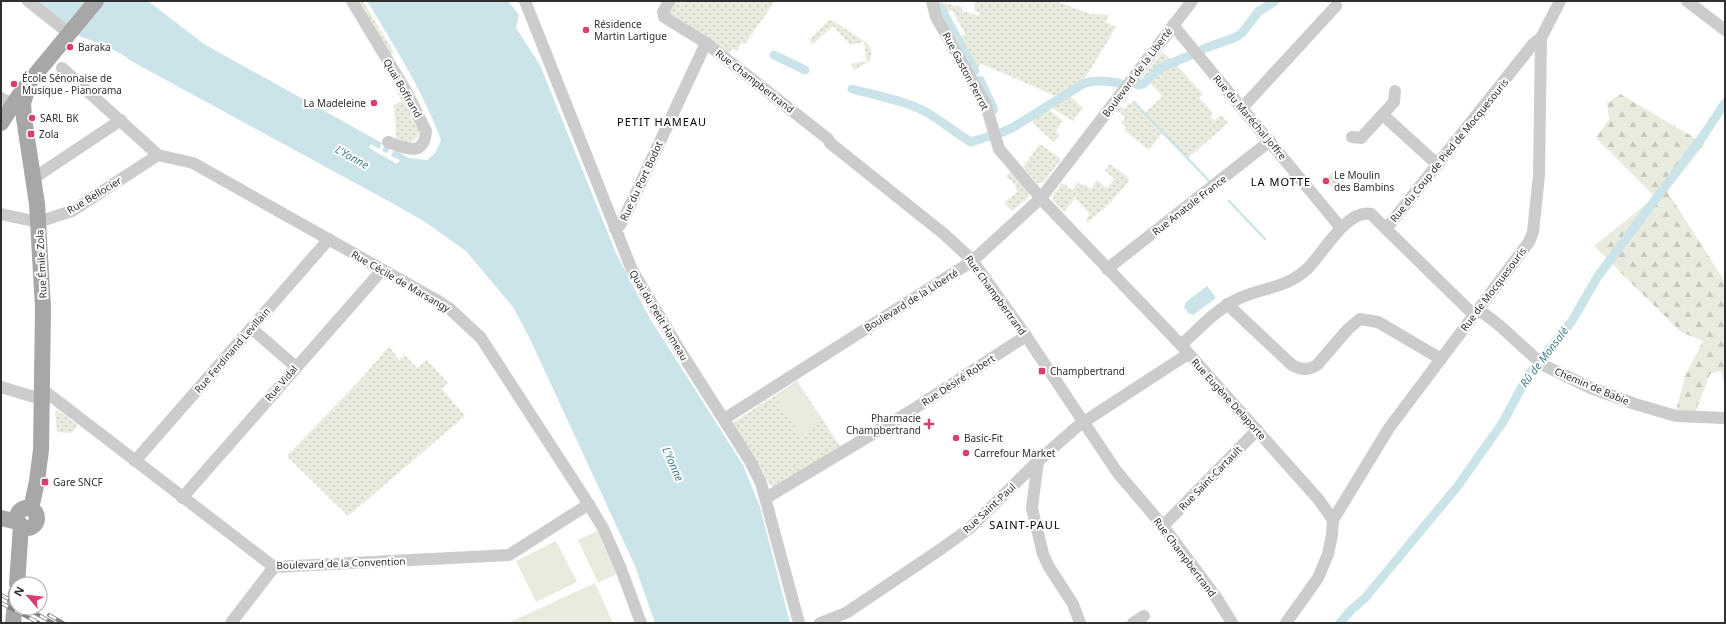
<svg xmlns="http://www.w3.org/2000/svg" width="1726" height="624" font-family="'Noto Sans',sans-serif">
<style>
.green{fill:url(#green-dots)}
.forest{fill:url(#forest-firs)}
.pitch{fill:#e8ebdd}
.water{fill:#cbe4e9}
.pier{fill:#fff}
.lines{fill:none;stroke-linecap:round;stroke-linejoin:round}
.stream{stroke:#cbe4e9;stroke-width:2.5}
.canal{stroke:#cbe4e9;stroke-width:9}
.minor{stroke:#ccc;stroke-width:12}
.major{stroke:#a7a7a7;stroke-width:16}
.rail-casing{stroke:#848484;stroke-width:4}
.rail{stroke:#fff;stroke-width:2.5;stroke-dasharray:8;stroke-linecap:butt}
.poi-dot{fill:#d83e6e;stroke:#fff;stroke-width:1.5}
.labels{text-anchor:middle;stroke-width:4;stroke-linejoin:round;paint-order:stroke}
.poi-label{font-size:10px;fill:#2f2f2f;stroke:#fff;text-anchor:start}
.street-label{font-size:10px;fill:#2f2f2f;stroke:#fff}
.neighbourhood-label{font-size:11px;letter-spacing:1px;fill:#000;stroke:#fff}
.water-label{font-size:11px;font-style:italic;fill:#437f8a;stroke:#fff}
</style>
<defs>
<pattern id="green-dots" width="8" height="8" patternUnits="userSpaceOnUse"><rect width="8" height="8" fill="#e8ebdd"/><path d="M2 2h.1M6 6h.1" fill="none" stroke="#c7cabe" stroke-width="1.8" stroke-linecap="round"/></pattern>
<pattern id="forest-firs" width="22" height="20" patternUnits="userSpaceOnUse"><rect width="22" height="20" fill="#e8ebdd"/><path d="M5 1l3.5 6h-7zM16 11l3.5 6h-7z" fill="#c7cabe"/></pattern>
</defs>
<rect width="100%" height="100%" fill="#fff"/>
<g class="green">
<path d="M357,1h6l31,52 -4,1z"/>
<path d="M673,1l11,2 1,-2h90l-30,43 -4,-1 -4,8 -5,-2 -4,5 -59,-40z"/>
<path d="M936,1l26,6v4l9,2 7,3 2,-3 -6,-2 1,-10h80l36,13 18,1 -4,7 11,5 -34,56 -24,14 -76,-33 -6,4 -17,-31 6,-3 -13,-24 -6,3 -3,-5 -6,-2z"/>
<path d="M832,20l35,23c5,6 5,10 3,18l-16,9 -3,-6 16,-3 -3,-19 -13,3 -18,-19 -20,18 -4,-4 19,-19z"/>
<path d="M1162,52l11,9 30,33 -4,4 14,15 -3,2 4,6 7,-6 7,8 -40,35 -25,-26 -14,18 -25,-20 2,-3 -4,-4 3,-6 -8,-7 4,-4 4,3 4,-6 2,1 2,-3 12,12 18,-17 -20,-19z"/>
<path d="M397,88l16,23 -3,2v4l3,1 8,12 -4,8 -8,6 -13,-5 -1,-7h1l-2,-27 8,-4 -5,-10z"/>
<path d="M1069,95l14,13 -10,13 -24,-15z"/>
<path d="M1047,108l16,13 -7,10 4,4 -6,7 -20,-18v-2l-2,-3z"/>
<path d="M1040,144l21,15 -18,24h-6l-14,-16z"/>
<path d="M1110,164l18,13 1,5 -21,23 -20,17 -2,-2 4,-6 -15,-16 -11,14 -11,-12v-5l9,-12 10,7 6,-8 5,4 2,-2 5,5 7,-9 10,8 8,-9 -10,-8z"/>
<path d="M1011,171l18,22 -1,5 -16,13 -8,-8 13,-11 -2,-8 -9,-8z"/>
<path d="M1333,172l10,10 -9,8 -4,-5 -2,1 -5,-5z"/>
<path d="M389,346l10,14 6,-5 12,13 10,-8 21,23 -6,6 23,27 -117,100 -61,-60 76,-79z"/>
<path d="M797,381l43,65 -65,41 -4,-1 -38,-60 1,-4z"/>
<path d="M57,410l21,15 -6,8 -15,-1 -2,-21z"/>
</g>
<path class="forest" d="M1620,94l85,50 -38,47 58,91v107l-4,-18 -11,3 -15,39 -19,-2 9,-35 18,-35 -22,-9 -87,-86 61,-49 -59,-59 13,-19 -2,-16z"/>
<g class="pitch">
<path d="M795,382l27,38 -21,15 -26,-39z"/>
<path d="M597,531l20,43 -19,9 -20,-43z"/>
<path d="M556,541l21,41 -41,20 -20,-41z"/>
<path d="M595,583l18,40h-105z"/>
</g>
<g class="water">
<path d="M34,1h114l56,43 205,114 18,2 8,-7 6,-13c-18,-49 -47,-95 -74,-139h141l11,14 -3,13 24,37 76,188 33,64 94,148 17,42 30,116h-135l-20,-57 -105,-227 -17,-32 -47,-56 -41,-29 -33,-19 -261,-142 -8,-6 -21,-11 -21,-7z"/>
<path d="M1207,286l9,12 -23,17 -5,-2 -4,-6 2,-5z"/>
</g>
<path class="pier" d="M383,142l3,1 -4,8 5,2 4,-7 4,2 -4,8 9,4 -3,4 -28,-16 2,-4 8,5z"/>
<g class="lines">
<g class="stream">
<path d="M1134,102l76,80"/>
<path d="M1229,201l36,38"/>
</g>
<g class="canal">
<path d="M940,7l35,64"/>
<path d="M1203,49l33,-12 6,-4 16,-21 17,-11"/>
<path d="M774,55l31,15"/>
<path d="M1165,66l26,-11"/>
<path d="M980,80l14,30"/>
<path d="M1138,85l5,-1 17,-16"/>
<path d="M852,89c22,6 46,10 68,20 18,8 33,23 51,33l19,-6"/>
<path d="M1000,133l12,-5 71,-44c11,-5 25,-3 36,-1"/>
<path d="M1340,623l11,-13 14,-12 92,-111 46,-65 24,-45 45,-56 26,-45 105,-140 22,-33"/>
</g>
<g class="minor">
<path d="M28,1l42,33"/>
<path d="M352,1l54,90 20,40c-2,27 -21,17 -38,11"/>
<path d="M525,1l107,269 47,79 71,112 11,22 38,140"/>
<path d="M669,1l-6,11 1,5 42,26 122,96 2,4 114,91 28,26 54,76 91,136 46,54 53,71 16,26"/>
<path d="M932,1l4,16 50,88 13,44 46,54 136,142 138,155 14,20 -1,15 -4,19 -10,24 -32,45"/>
<path d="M1687,1l38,29"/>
<path d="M1173,25l168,203"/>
<path d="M62,68l96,87 35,8 247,139 10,7 31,29 105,162 17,28 18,41 20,54"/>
<path d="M1,98l12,6"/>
<path d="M1242,108l94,-102"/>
<path d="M1383,115l55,50"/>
<path d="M1352,137l9,1 33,-36 1,-11"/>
<path d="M34,178l87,-58"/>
<path d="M1,214l37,8 34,-11 86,-56"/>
<path d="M615,229l5,-4 7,-13 79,-169"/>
<path d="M1386,229l88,86"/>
<path d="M1107,269l163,-128"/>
<path d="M1227,304l65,61c8,5 16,6 25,0l31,-36 12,-10 18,3 63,37"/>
<path d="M1478,309l21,16 44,40 48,23 44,16 41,12 49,2"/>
<path d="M251,328l45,39"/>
<path d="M1181,345c18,-16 36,-37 59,-47 24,-11 45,-9 67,-29 16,-15 39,-60 64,-55l15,15 147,-185 8,-6"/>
<path d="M1,387l40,12"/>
<path d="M42,389l232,178 235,-12 80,-51"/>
<path d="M724,419l239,-152 17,-13 61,-56 151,-197"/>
<path d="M135,461l194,-222"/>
<path d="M1038,461l-6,47 11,46 6,13 24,37 7,19"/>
<path d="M182,498l200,-228"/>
<path d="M766,498l143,-86 117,-76"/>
<path d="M1333,520l56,-92 140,-186 4,-10 6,-57 2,-137 19,-37"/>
<path d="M1163,526l94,-96"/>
<path d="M231,623l43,-56"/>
<path d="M820,623l26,-10 95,-64 29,-21 68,-67 41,-36 109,-71"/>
<path d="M1133,623l11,-7"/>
</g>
<g class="major">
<path d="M1,123l23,-35"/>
<circle cx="27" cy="518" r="10"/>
<path d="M31,509l6,-28 4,-31 2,-142 -6,-104 -13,-86 -1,-15 7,-22 66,-80"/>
<path d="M1,518l17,4"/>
<path d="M17,584l4,-59"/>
<path d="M13,623l3,-30"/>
</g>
<defs>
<g id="rail">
<path d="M1,595l15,8"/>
<path d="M1,603l38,20"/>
<path d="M26,608l27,15"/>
<path d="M49,615l14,8"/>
</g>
</defs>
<use href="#rail" class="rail-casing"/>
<use href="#rail" class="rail"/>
</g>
<g class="poi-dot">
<circle cx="586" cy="30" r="4"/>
<circle cx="70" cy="47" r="4"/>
<circle cx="14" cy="84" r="4"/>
<circle cx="374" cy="103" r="4"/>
<circle cx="32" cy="118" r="4"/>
<rect x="27" y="130" width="8" height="8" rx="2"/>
<circle cx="1326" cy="181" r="4"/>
<rect x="1038" y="367" width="8" height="8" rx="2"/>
<path d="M927 418h4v4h4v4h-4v4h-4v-4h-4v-4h4z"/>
<circle cx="956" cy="438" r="4"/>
<circle cx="966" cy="453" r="4"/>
<rect x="41" y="478" width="8" height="8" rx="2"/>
</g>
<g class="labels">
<g class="poi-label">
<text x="594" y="28">Résidence<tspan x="594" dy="12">Martin Lartigue</tspan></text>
<text x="78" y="51">Baraka</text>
<text x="22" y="82">École Sénonaise de<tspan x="22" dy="12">Musique - Pianorama</tspan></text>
<text x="366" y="107" text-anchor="end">La Madeleine</text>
<text x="40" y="122">SARL BK</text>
<text x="39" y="138">Zola</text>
<text x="1334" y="179">Le Moulin<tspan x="1334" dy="12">des Bambins</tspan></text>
<text x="1050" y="375">Champbertrand</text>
<text x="921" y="422" text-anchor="end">Pharmacie<tspan x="921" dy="12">Champbertrand</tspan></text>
<text x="964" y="442">Basic-Fit</text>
<text x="974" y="457">Carrefour Market</text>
<text x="53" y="486">Gare SNCF</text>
</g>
<g class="street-label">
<text transform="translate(966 71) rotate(62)" y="4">Rue Gaston Perrot</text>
<text transform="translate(1137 72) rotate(-53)" y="4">Boulevard de la Liberté</text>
<text transform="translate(755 81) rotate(38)" y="4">Rue Champbertrand</text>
<text transform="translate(403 88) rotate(60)" y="4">Quai Boffrand</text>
<text transform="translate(1250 117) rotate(50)" y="4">Rue du Maréchal Joffre</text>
<text transform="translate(1449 150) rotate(-51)" y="4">Rue du Coup de Pied de Mocquesouris</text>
<text transform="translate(641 181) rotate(-65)" y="4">Rue du Port Bodot</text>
<text transform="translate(94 195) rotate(-31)" y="4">Rue Bellocier</text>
<text transform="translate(1189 205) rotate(-38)" y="4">Rue Anatole France</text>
<text transform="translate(41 264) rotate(-93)" y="4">Rue Émile Zola</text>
<text transform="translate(401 281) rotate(30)" y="4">Rue Cécile de Marsangy</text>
<text transform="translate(1493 289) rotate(-53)" y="4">Rue de Mocquesouris</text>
<text transform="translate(996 295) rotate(54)" y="4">Rue Champbertrand</text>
<text transform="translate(911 300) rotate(-32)" y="4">Boulevard de la Liberté</text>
<text transform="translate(659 315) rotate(59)" y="4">Quai du Petit Hameau</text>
<text transform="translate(232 350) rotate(-49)" y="4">Rue Ferdinand Levillain</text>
<text transform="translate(958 380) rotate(-33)" y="4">Rue Désiré Robert</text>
<text transform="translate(281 383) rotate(-49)" y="4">Rue Vidal</text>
<text transform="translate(1592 386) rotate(23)" y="4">Chemin de Babie</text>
<text transform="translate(1229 399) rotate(48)" y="4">Rue Eugène Delaporte</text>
<text transform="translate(1210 478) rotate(-46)" y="4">Rue Saint-Cartault</text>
<text transform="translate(989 508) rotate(-43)" y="4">Rue Saint-Paul</text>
<text transform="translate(1185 557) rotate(53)" y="4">Rue Champbertrand</text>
<text transform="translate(341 563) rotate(-2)" y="4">Boulevard de la Convention</text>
</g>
<g class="neighbourhood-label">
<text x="662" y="126">PETIT HAMEAU</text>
<text x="1281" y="186">LA MOTTE</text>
<text x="1025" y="529">SAINT-PAUL</text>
</g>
<g class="water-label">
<text transform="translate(352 157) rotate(29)" y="4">L'Yonne</text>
<text transform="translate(1544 357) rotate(-53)" y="4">Rû de Monsalé</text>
<text transform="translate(673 464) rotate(66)" y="4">L'Yonne</text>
</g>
</g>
<rect width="1726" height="624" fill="none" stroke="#2f2f2f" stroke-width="4"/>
<g transform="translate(28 596) rotate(298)"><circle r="19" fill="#ffffff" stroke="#acacac"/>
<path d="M0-3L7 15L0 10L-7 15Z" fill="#d83e6e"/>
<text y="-6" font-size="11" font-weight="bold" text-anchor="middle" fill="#2f2f2f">N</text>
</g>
</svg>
